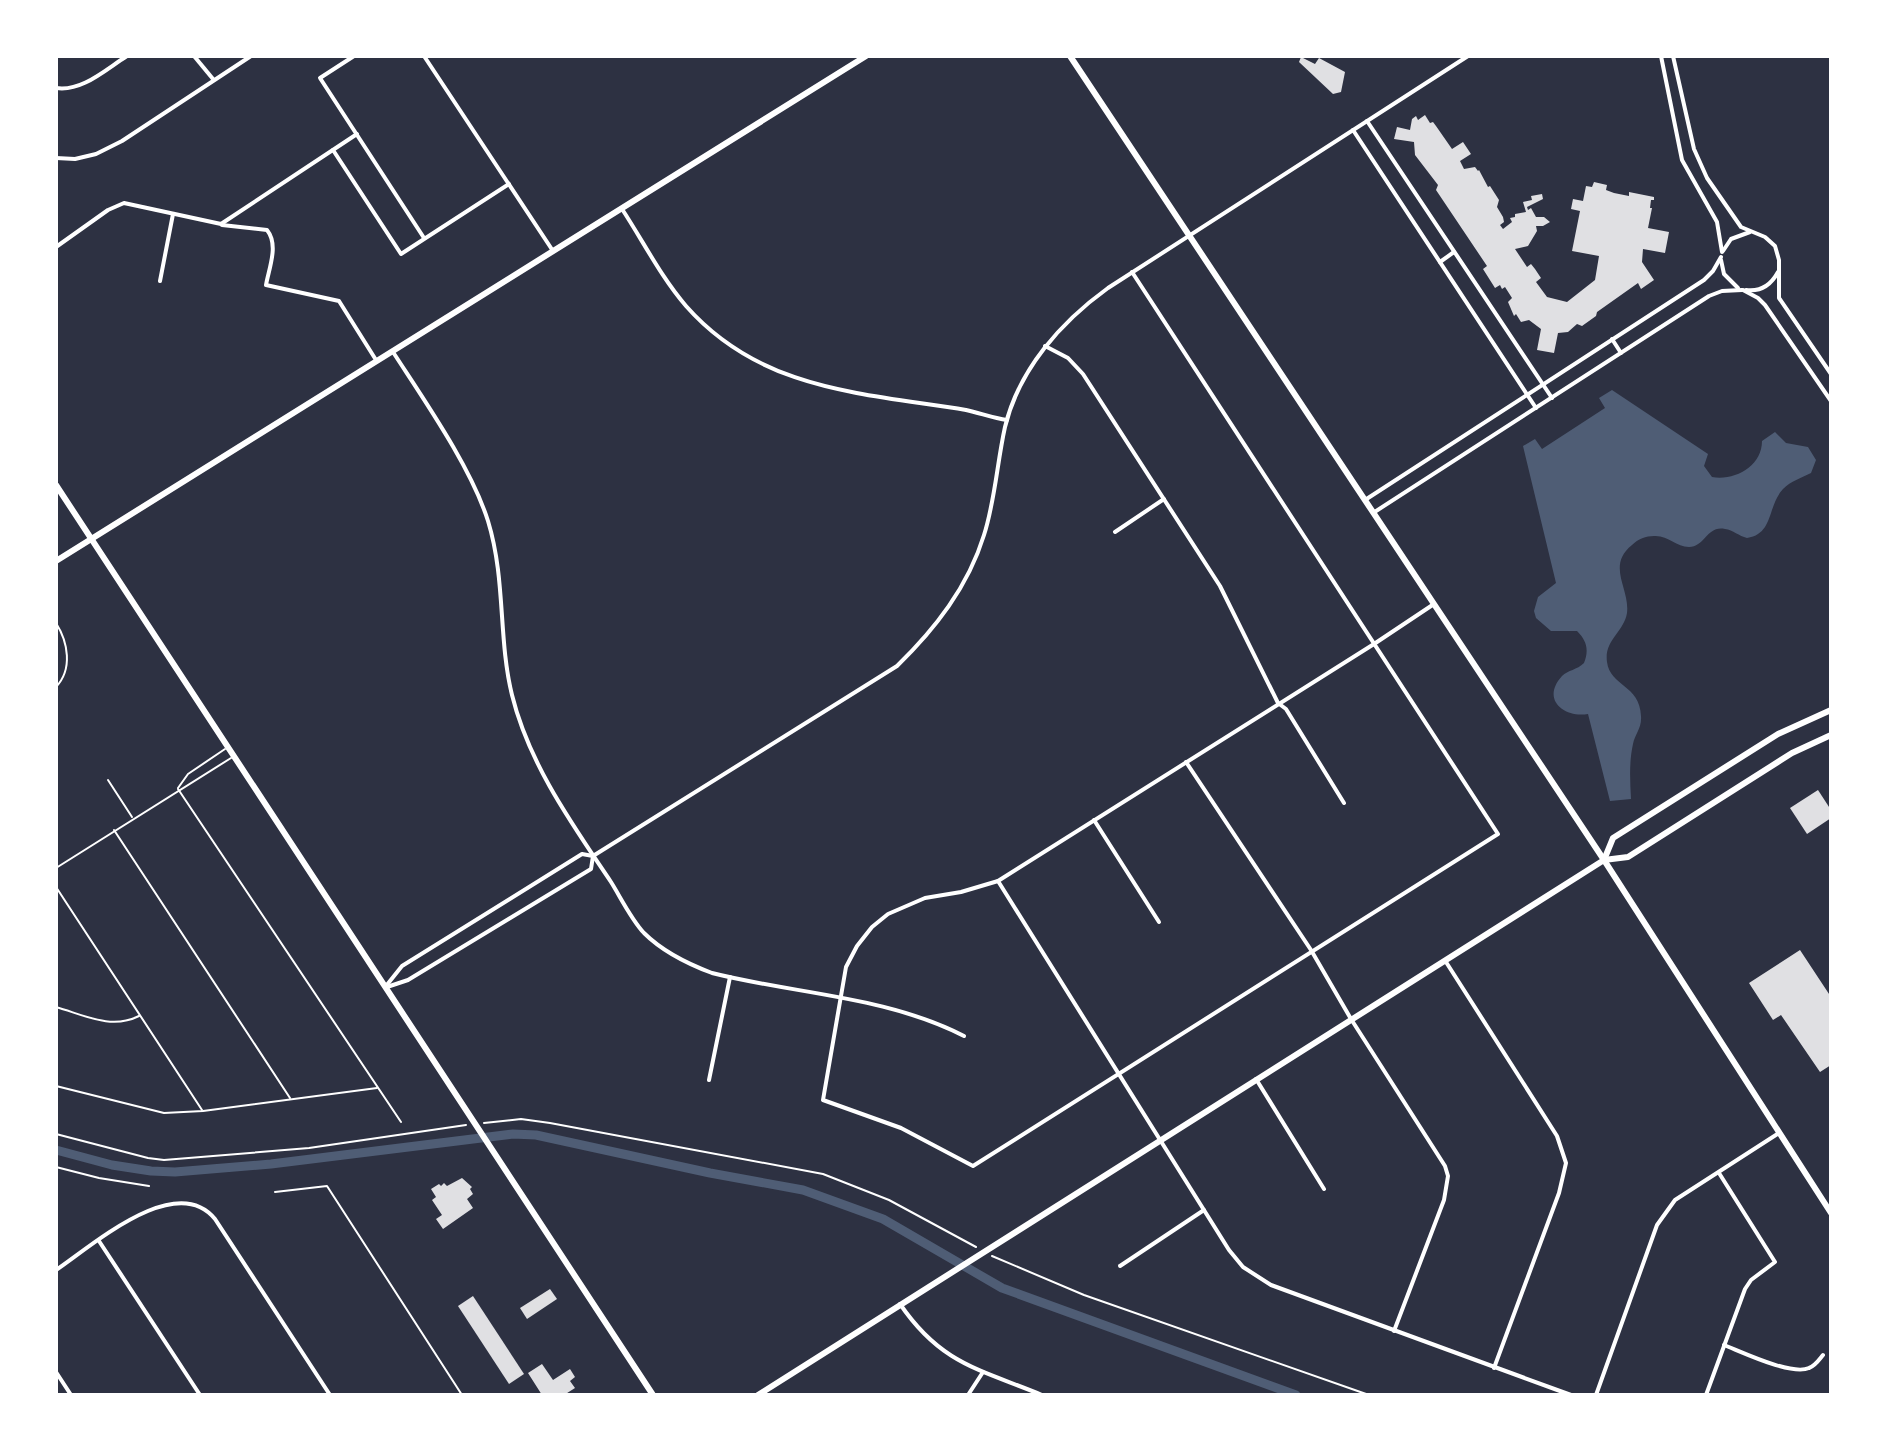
<svg xmlns="http://www.w3.org/2000/svg" width="1887" height="1451" font-family="Overpass,sans-serif">
<style>
.water{fill:#4f5d75}
.lines{fill:none;stroke-linecap:round;stroke-linejoin:round}
.canal{stroke:#4f5d75;stroke-width:9}
.building{fill:#e0e0e3}
.path{stroke:#fff;stroke-width:2}
.service{stroke:#fff;stroke-width:2}
.minor{stroke:#fff;stroke-width:4}
.tertiary{stroke:#fff;stroke-width:6}
.secondary{stroke:#fff;stroke-width:6}
</style>
<rect width="100%" height="100%" fill="#2d3142"/>
<path class="water" d="M1612,390l96,64 -4,12 8,11c23,4 50,-11 50,-36l13,-9 11,11 22,4 8,13 -5,13c-10,5 -20,8 -28,16 -16,17 -9,45 -36,49 -8,-2 -14,-8 -22,-9 -18,-4 -20,18 -36,18 -13,0 -21,-12 -35,-11 -8,0 -16,3 -22,9 -26,21 -2,43 -5,68 -3,19 -23,27 -20,49 3,24 33,23 34,54 1,12 -6,18 -8,28 -4,18 -3,36 -2,55l-21,2 -22,-87c-25,4 -47,-15 -26,-38 6,-6 15,-6 22,-13 5,-13 3,-22 -7,-32h-26l-15,-13 -2,-7 4,-14 18,-14 -33,-137 12,-7 7,10 63,-41 -6,-10z"/>
<g class="lines">
<path class="canal" d="M56,1150l56,15 39,6 24,1 96,-8 242,-30 23,1 174,38 93,17 80,29 119,69 294,107"/>
</g>
<g class="building">
<path d="M1301,57l14,7 4,-6 26,14 -4,20 -8,2 -34,-32z"/>
<path d="M1425,115l5,8 3,-1 3,4 16,23 11,-7 8,12 -11,7 4,8 11,-2 3,4 1,-1 9,17 2,-1 9,14 -2,7 6,10 1,5 -4,3 3,4 9,-7 -2,-4 5,-1v-3l11,-2 -3,-10 9,-2 -1,-4 11,-2 1,5 -16,8 1,3 3,-2 5,9h8l6,5 -7,4h-7l1,5 -9,15 -13,3 12,18 4,-3 4,5 6,9 -5,4 11,15 20,5 28,-22 4,-24 -27,-5 8,-40 -9,-2 2,-10 10,2 3,-15 6,1 2,-5 13,3 -1,5 8,3 15,3v-4l25,5v3h-3l-1,8h2l-4,20 21,4 -4,21 -22,-4 -1,13 12,18 -13,9 -3,-6 -41,29 -1,4 -14,10 -5,-2 -9,8 -10,1 -4,20 -17,-3 4,-21 -12,-9 -8,2 -5,-8 -2,2 -6,-14 4,-4 -7,-11 -3,2 -2,-4 -5,3 -12,-19 4,-3 -51,-76 2,-5 -23,-30 -1,-13 -20,-3 3,-12 13,3 2,-11 4,-3 2,4z"/>
<path d="M1818,790l13,20v8l-24,16 -17,-26z"/>
<path d="M1800,950l31,47v68l-11,7 -39,-57 -8,5 -24,-37z"/>
<path d="M462,1178l10,9 -2,2 3,5 -6,5 6,9 -30,21 -7,-10 6,-4 -10,-15 4,-3 -5,-8 8,-5 2,2 3,-3 3,3z"/>
<path d="M550,1289l7,10 -30,20 -7,-11z"/>
<path d="M473,1296l51,78 -15,10 -51,-78z"/>
<path d="M542,1364l11,16 17,-11 5,8 -5,4 5,7 -11,7h-22l-14,-22z"/>
</g>
<g class="lines">
<g class="path">
<path d="M484,1123l37,-4 29,4 273,51 66,26 87,47"/>
<path d="M56,1134l92,24 16,2 145,-12 157,-23"/>
<path d="M56,1167l43,11 50,8"/>
<path d="M992,1256l92,39 285,100"/>
</g>
<g class="service">
<path d="M56,623c12,19 17,46 0,64"/>
<path d="M108,780l24,37"/>
<path d="M178,788l10,-14 37,-25"/>
<path d="M178,789l223,333"/>
<path d="M114,830l176,268"/>
<path d="M56,868l175,-110"/>
<path d="M56,887l146,223"/>
<path d="M56,975v10"/>
<path d="M56,1007c28,8 55,23 83,9"/>
<path d="M56,1086l108,27 39,-2 174,-23"/>
<path d="M275,1192l52,-6 135,209"/>
</g>
<g class="minor">
<path d="M194,56l19,23"/>
<path d="M354,56l-34,22 104,160"/>
<path d="M424,56l129,195"/>
<path d="M1661,56l21,104 35,62 5,30"/>
<path d="M1673,56l21,93 13,29 34,49 24,10 10,9 4,14v38l52,76"/>
<path d="M56,88c26,4 50,-19 71,-32"/>
<path d="M1367,121l185,277"/>
<path d="M1353,130l183,278"/>
<path d="M333,150l68,104 108,-70"/>
<path d="M56,158l19,1 21,-5 26,-13 129,-85"/>
<path d="M622,209c21,32 39,68 64,97 75,85 176,87 280,104 14,3 27,8 41,10"/>
<path d="M222,225l45,5c12,15 2,38 -1,55l73,16 37,59"/>
<path d="M56,247l52,-37 16,-7 97,21 136,-90"/>
<path d="M1723,251l8,-12 19,-7"/>
<path d="M1721,260l3,14 14,14"/>
<path d="M1440,262l14,-10"/>
<path d="M1132,272c122,187 244,375 366,562l-525,332 -72,-38 -78,-28 23,-133 11,-21 15,-19 16,-13 37,-16 36,-6 37,-11 376,-237 60,-40"/>
<path d="M160,281l13,-67"/>
<path d="M1743,290l15,8 7,7 66,96"/>
<path d="M1746,290c15,2 25,-5 32,-18"/>
<path d="M1612,339l9,14"/>
<path d="M1045,346l23,12 15,16 137,212 58,117 8,6 58,94"/>
<path d="M393,352c31,48 78,115 95,169 18,59 10,117 24,174 17,69 60,129 99,187 10,16 20,37 33,51 18,18 44,31 68,40 83,21 174,23 252,63"/>
<path d="M1365,500l339,-220 9,-9 8,-14"/>
<path d="M1373,513l336,-217 13,-5 20,-1"/>
<path d="M1115,532l49,-33"/>
<path d="M1186,762l125,188 40,69 94,147 3,10 -4,24 -50,131"/>
<path d="M1094,820l65,102"/>
<path d="M998,881l231,369 14,17 28,18 300,110"/>
<path d="M1446,962l111,174 9,27 -7,30 -65,175"/>
<path d="M386,986l16,-20 180,-112 11,2 304,-190c38,-37 71,-79 87,-131 11,-34 13,-72 21,-108 14,-58 56,-105 103,-139l360,-232"/>
<path d="M387,987l21,-7 183,-111 2,-13"/>
<path d="M1256,1079l68,110"/>
<path d="M709,1080l21,-103"/>
<path d="M99,1241l101,154"/>
<path d="M1120,1266l84,-56"/>
<path d="M56,1270c37,-25 120,-99 159,-51l115,176"/>
<path d="M900,1304c41,60 79,65 142,91"/>
<path d="M1724,1345c18,7 68,31 85,23 6,-2 10,-8 14,-13"/>
<path d="M56,1372l15,23"/>
<path d="M968,1395l15,-23"/>
<path d="M1596,1395l61,-170 18,-25 104,-67"/>
<path d="M1706,1395l39,-106 6,-9 24,-18 -56,-89"/>
</g>
<path class="tertiary" d="M56,561l810,-505"/>
<g class="secondary">
<path d="M1070,56l534,804 227,353"/>
<path d="M56,485l597,910"/>
<path d="M1604,860l9,-22 165,-104 53,-24"/>
<path d="M758,1395l846,-535 24,-3 164,-104 39,-18"/>
</g>
</g>
<rect width="1887" height="1451" fill="none" stroke="#ffffff" stroke-width="116"/>
</svg>
